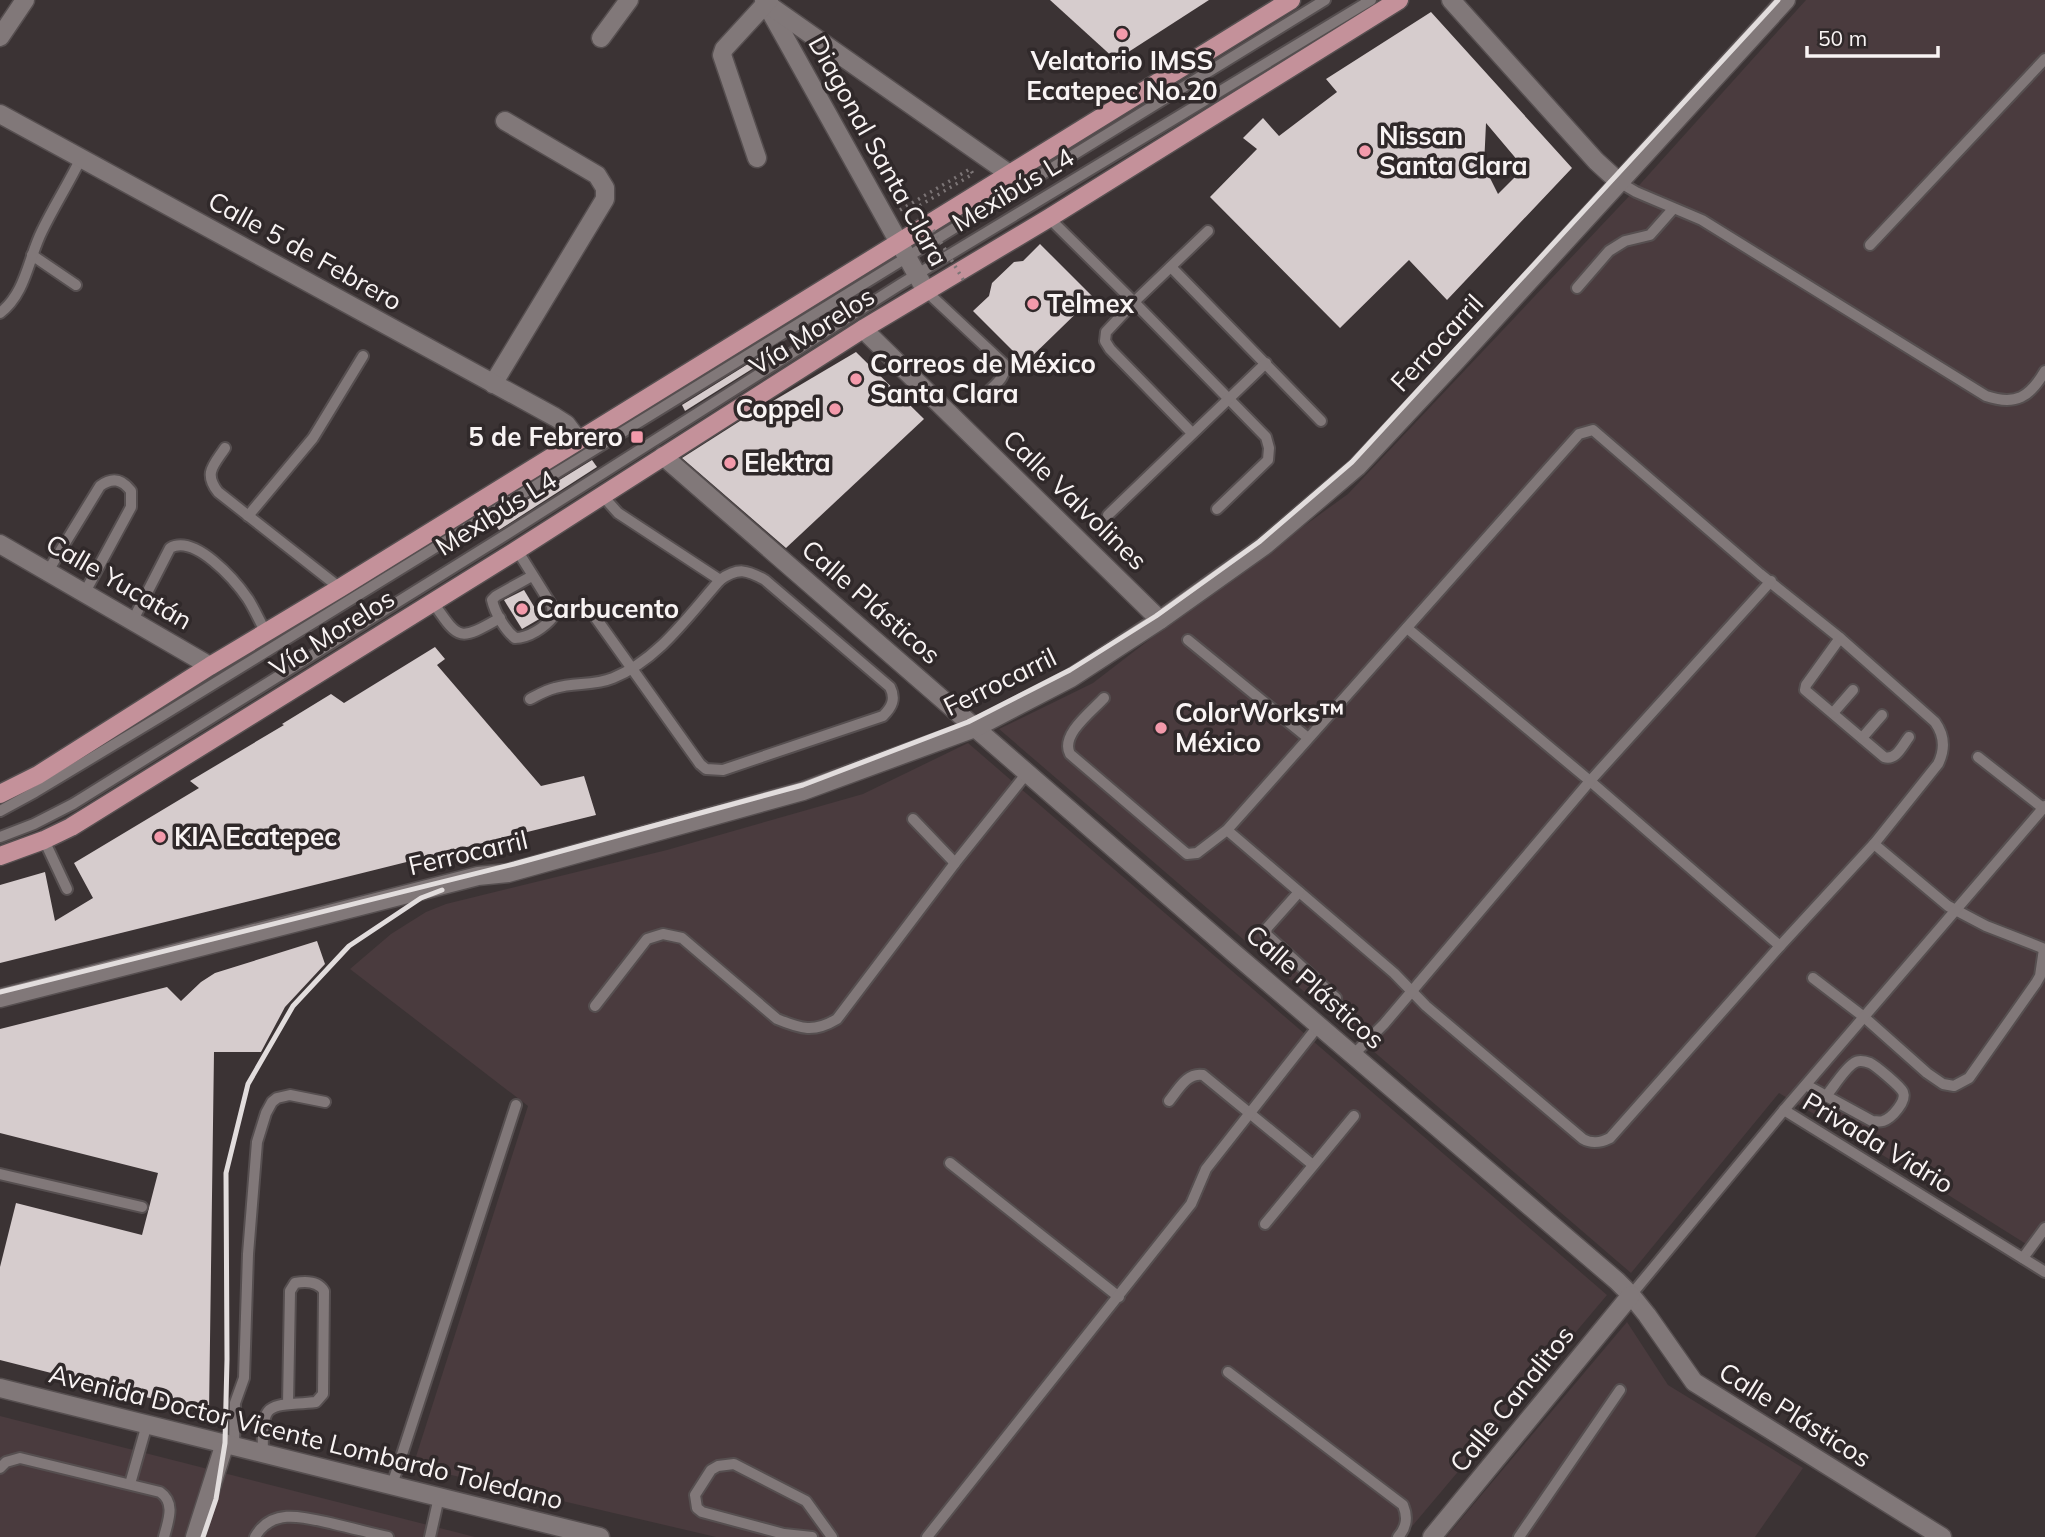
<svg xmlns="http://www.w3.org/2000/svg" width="2045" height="1537" font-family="Mulish,sans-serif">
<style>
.built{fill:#4a3b3e}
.building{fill:#d6cccd;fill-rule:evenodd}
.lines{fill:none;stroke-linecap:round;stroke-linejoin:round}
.service-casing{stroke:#564f50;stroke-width:14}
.minor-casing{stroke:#564f50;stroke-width:21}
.tertiary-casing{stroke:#564f50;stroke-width:21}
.primary-casing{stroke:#564f50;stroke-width:21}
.path{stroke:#7c7576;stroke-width:3.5;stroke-dasharray:2 5;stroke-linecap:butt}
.service{stroke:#817879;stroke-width:10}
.minor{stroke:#817879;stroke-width:18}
.tertiary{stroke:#817879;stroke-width:18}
.primary{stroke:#c4919a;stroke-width:18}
.rail{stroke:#e2dddd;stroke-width:5}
.path-bridge{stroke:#7c7576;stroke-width:3.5;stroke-dasharray:2 5;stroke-linecap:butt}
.poi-dot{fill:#f39aab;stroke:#30292a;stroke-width:2.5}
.labels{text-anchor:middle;stroke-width:7;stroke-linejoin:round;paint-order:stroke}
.poi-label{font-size:26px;font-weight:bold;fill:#f9f4f4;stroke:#30292a;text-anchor:start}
.street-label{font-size:26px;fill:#f9f4f4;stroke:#30292a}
</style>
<rect width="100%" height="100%" fill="#3b3334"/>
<g class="built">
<path d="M1806,0h239v1234l-11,15 -100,-63 -155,-93 -148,180 -632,-544 94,-46 91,-70 164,-119 285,-302z"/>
<path d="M968,743l639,552 -204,242h-687l-303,-71 115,-360 -178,-137 41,-35 35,-22 20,-8 221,-54 196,-56z"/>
<path d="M1627,1322l41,63 135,83 -48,69h-309z"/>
<path d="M0,1416l475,121h-475z"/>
</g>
<g class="building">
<path d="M1050,0h159l-93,60z"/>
<path d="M1431,12l141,156 -125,132 -38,-40 -69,68 -130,-131 47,-48 -14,-11 20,-20 16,18 58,-44 -11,-13zM1486,123l38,45 -26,26 -14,-28z"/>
<path d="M1040,244l53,53 -68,66 -52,-52 16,-15 3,-13 22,-21 9,-1z"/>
<path d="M780,344l4,5 -99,62 -3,-6z"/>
<path d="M856,352l68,67 -138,129 -104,-90 69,-44z"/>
<path d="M592,460l5,7 -98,63 -6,-9z"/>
<path d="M524,590l17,28 -19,11 -18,-29z"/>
<path d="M435,647l10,12 -8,6 104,121 43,-10 12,39 -596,148v-78l45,-13 10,49 38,-23 -19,-35 125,-75 -9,-7 94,-56 -2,-1 49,-30 13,9z"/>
<path d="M317,941l8,23 -40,43 -24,45h-47l-5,361 -209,-53v-93l16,-64 126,32 16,-62 -158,-40v-104l167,-42 14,14 20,-19 14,-9z"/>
</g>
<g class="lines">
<defs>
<g id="service">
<path d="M1619,182l17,10 66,28 284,176c30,10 44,1 59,-25"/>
<path d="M1049,218l85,84 132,135 3,11 -1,12 -51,49"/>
<path d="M1870,245l175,-186"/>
<path d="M32,255l44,30"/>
<path d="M1171,267l150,154"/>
<path d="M1577,288l32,-37 16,-10 25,-6 23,-26"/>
<path d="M926,291l78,73c2,13 -7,19 -15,27"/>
<path d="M0,313c26,-20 28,-54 42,-82 12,-25 27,-48 39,-73"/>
<path d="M1192,433l-82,-84 -5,-8 1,-9 28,-30 74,-71"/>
<path d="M225,448c-11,17 -22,25 -7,44l122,96"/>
<path d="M602,495l16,18 102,67"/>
<path d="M1108,515l158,-152"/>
<path d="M248,516l65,-78 50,-82"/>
<path d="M517,550l35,56 1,11c-8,10 -24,21 -38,21 -10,-8 -20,-25 -23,-38l4,-4 36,-20"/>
<path d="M48,571l52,-85c12,-9 22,-7 31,5v16l-46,85"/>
<path d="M432,601c27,39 26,41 68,17"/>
<path d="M133,620l37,-72c25,-14 65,32 78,51 7,11 12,23 18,34"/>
<path d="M1407,628l183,153 190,165"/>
<path d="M1840,638l-34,47 -1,5 79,67c12,4 18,-11 25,-20"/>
<path d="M1188,640l120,98"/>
<path d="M1104,698c-13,14 -44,37 -34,56l117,100 10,-1 30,-23 352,-396 14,-4 167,144 80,64 95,84c10,14 10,28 3,42l-64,80 -94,102 -170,192c-10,5 -18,6 -27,1l-157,-133 -32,-33 -167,-143"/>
<path d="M530,699c8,-4 16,-9 25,-11 19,-6 39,-2 58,-10 46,-19 75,-62 107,-98 18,-13 27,-10 45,0l125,107c6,12 2,20 -7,29l-160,54 -17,-1 -6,-5 -112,-157"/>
<path d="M1833,713l20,-23"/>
<path d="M1862,738l20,-23"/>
<path d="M1978,757l65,51"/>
<path d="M0,811l35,-19 128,-77 1162,-715"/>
<path d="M913,819l42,44"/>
<path d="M0,837l34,-13 39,-20 434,-270 394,-250 470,-284"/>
<path d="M44,840l23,49"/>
<path d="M1874,844l74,62 38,20 59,23"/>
<path d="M1299,892l-32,36 -1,6 70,64"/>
<path d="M1813,978l51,39 63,56 16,11 11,2 15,-8 67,-95 4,-7 4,-27"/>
<path d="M595,1006l52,-67 16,-5 19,4 95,81c24,10 37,14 60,0l118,-156 72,-90"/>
<path d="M1353,1055l31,-31 206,-243 181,-200"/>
<path d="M1806,1085l66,36c4,0 7,1 11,0 9,-3 24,-20 20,-29 -3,-6 -27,-26 -33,-29 -5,-2 -12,-3 -16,0 -9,5 -21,25 -28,33"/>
<path d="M1169,1101c9,-11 18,-29 34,-26l110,90"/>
<path d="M1784,1110l261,-304"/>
<path d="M950,1163l169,134"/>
<path d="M0,1174l142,33"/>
<path d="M1265,1224l89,-108"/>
<path d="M2023,1258l22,-30"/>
<path d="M1631,1295l153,-185 261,162"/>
<path d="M1228,1372l175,133c5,12 4,22 -5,32"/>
<path d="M234,1445l1,-42 9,-25 4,-124 9,-112 9,-29 6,-11 5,-4 13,-3 35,7"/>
<path d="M263,1452c-2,-54 6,-45 53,-50l7,-8 1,-103c-6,-10 -18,-10 -29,-8l-5,8 -2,113"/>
<path d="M0,1468l6,-6 14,-4 140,34c16,11 8,29 4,45"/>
<path d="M130,1484l17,-60"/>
<path d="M392,1485l124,-380"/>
<path d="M255,1537c17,-31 52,-19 79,-13 18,4 36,9 54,13"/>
<path d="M430,1537l9,-40"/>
<path d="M812,1537l-28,-3 -82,-22 -5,-4 -2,-13 16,-25 7,-4 16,-2 72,37 26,36"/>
<path d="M927,1537l264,-333 15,-35 113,-144"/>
<path d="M1519,1537l101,-147"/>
</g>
<g id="minor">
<path d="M764,0l162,291"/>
<path d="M1451,0l145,161 23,21"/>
<path d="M770,6l241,169"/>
<path d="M0,37l25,-37"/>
<path d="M601,38l28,-38"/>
<path d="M757,158l-35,-103 2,-6 45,-49"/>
<path d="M863,329l297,291"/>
<path d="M493,384l112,-185v-11l-8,-13 -92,-54"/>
<path d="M663,456l572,498 382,327 14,14 16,20 47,67 248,155"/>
<path d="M0,544l210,122"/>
<path d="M0,998l478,-122 30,-3 295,-82 172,-63 96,-50 89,-58 104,-74 93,-79 100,-107 329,-360"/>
<path d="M195,1537l30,-94"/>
<path d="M1432,1537l199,-242"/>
</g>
<g id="tertiary">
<path d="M0,114l555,303 11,7 12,16"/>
<path d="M0,1388l600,149"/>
</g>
<g id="primary">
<path d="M0,794l38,-19 172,-109 130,-78 951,-588"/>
<path d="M0,856l44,-16 27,-13 446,-277 346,-221 186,-111 350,-218"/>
</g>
</defs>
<use href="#service" class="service-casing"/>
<use href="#minor" class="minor-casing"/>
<use href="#tertiary" class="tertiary-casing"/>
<use href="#primary" class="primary-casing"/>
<path class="path" d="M900,210l70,-41 3,5 -54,32"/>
<use href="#service" class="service"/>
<use href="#minor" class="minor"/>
<use href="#tertiary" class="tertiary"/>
<use href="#primary" class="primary"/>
<g class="rail">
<path d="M0,992l514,-128 289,-79 165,-63 102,-52 86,-54 103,-74 93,-80 426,-462"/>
<path d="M203,1537l13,-38 9,-56 2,-84 -1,-186 22,-89 45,-78 56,-60 72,-48 21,-8"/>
</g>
<path class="path-bridge" d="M919,206l45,75"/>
</g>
<g class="poi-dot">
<circle cx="1122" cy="34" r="7"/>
<circle cx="1365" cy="151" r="7"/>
<circle cx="1033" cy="304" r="7"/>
<circle cx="856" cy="379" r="7"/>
<circle cx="835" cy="409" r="7"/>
<rect x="630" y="430" width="14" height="14" rx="3.5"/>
<circle cx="730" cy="463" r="7"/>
<circle cx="522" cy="609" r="7"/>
<circle cx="1161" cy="728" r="7"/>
<circle cx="160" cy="837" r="7"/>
</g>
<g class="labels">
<g class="poi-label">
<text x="1122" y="70" text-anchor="middle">Velatorio IMSS<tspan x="1122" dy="30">Ecatepec No.20</tspan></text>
<text x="1379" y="145">Nissan<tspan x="1379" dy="30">Santa Clara</tspan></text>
<text x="1047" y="313">Telmex</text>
<text x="870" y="373">Correos de México<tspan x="870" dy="30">Santa Clara</tspan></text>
<text x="821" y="418" text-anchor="end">Coppel</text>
<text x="623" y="446" text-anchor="end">5 de Febrero</text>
<text x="744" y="472">Elektra</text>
<text x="536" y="618">Carbucento</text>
<text x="1175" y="722">ColorWorks™<tspan x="1175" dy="30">México</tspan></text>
<text x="174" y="846">KIA Ecatepec</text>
</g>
<g class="street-label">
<text transform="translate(878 151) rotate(61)" y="9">Diagonal Santa Clara</text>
<text transform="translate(1013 190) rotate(-31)" y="9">Mexibús L4</text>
<text transform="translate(305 251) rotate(29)" y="9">Calle 5 de Febrero</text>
<text transform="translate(812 331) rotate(-32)" y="9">Vía Morelos</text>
<text transform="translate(1437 343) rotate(-47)" y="9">Ferrocarril</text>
<text transform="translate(1075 500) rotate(44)" y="9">Calle Valvolines</text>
<text transform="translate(496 513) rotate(-32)" y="9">Mexibús L4</text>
<text transform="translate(119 582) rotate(30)" y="9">Calle Yucatán</text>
<text transform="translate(871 602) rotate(41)" y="9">Calle Plásticos</text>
<text transform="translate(332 633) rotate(-32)" y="9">Vía Morelos</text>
<text transform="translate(1000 682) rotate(-26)" y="9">Ferrocarril</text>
<text transform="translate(468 853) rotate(-13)" y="9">Ferrocarril</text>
<text transform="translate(1315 987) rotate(41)" y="9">Calle Plásticos</text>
<text transform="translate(1878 1143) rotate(31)" y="9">Privada Vidrio</text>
<text transform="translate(1512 1399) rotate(-51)" y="9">Calle Canalitos</text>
<text transform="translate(1795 1415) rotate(32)" y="9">Calle Plásticos</text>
<text transform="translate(306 1437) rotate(14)" y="9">Avenida Doctor Vicente Lombardo Toledano</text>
</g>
</g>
<path d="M1807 46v10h131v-10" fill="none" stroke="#f9f4f4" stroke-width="3.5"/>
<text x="1818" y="46" font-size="21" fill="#f9f4f4" stroke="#30292a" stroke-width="5" paint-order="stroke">50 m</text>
</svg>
